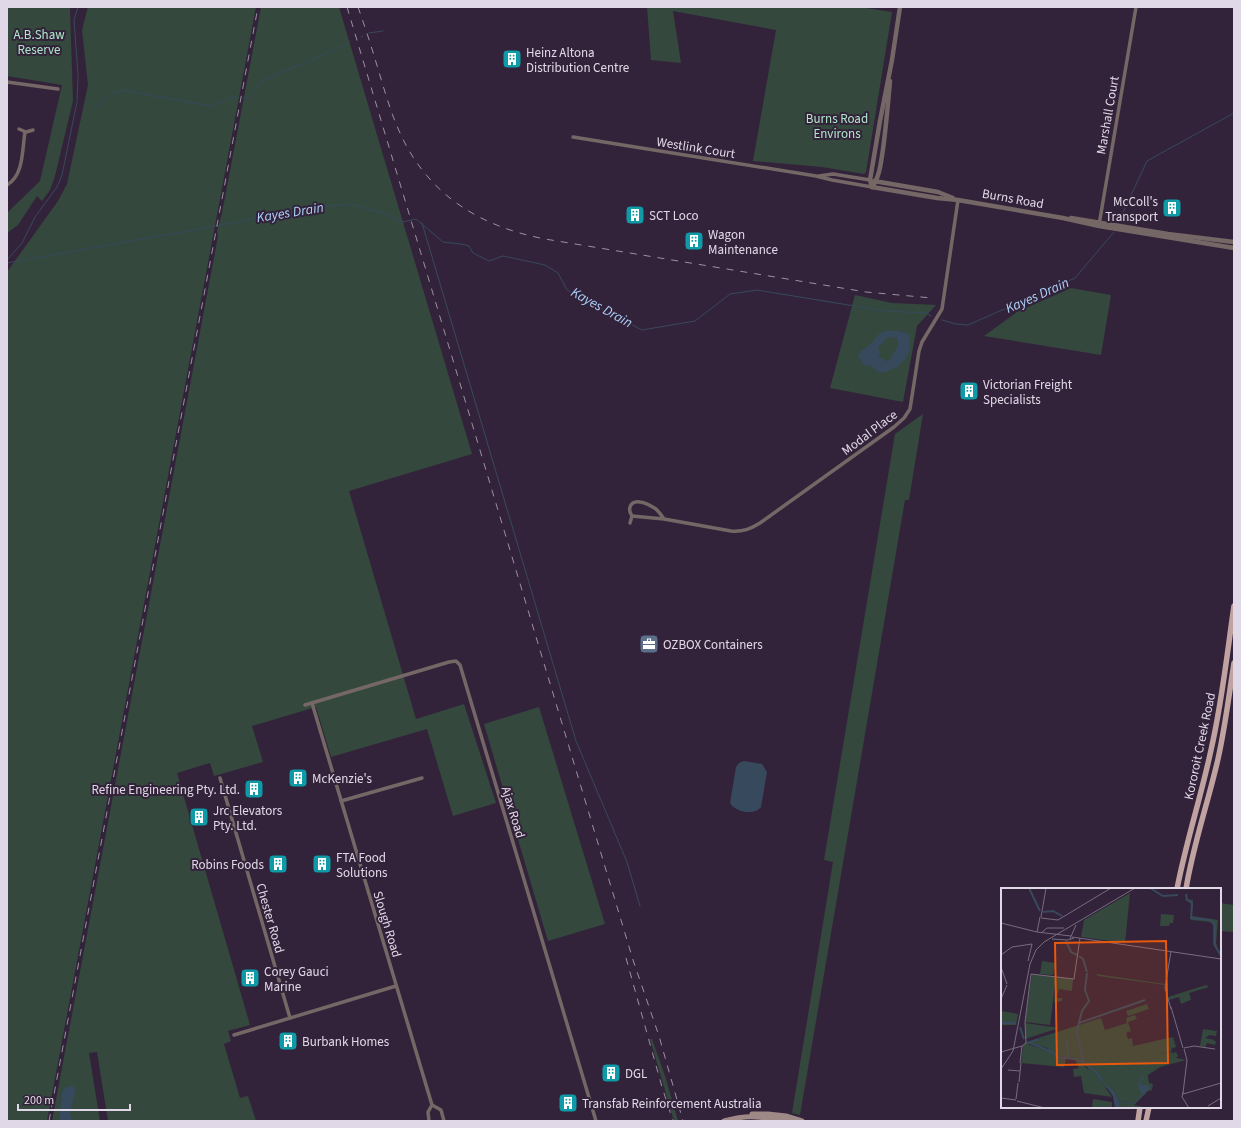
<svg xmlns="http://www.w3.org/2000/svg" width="1241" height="1128" font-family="'Source Sans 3',sans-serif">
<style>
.green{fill:#34483d}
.water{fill:#37495c;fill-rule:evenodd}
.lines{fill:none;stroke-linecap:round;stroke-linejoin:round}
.stream{stroke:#37495c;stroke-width:1}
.minor{stroke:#756765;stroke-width:3.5}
.tertiary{stroke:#756765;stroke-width:4.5}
.secondary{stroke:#9f8986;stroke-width:5}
.primary{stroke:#c0a3a0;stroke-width:5.5}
.rail{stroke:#9c90a3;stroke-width:1;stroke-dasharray:7 7;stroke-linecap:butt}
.labels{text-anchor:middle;stroke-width:4;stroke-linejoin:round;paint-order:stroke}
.park-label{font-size:13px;fill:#afe7c9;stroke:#33233a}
.poi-label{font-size:13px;fill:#e1d8e7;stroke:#33233a;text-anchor:start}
.street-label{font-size:13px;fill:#e1d8e7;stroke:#33233a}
.water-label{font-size:14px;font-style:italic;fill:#acd2fb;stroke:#33233a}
.inset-river{fill:none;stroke:#37495c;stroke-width:2}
.inset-road{fill:none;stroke:#796b7f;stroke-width:1}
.view{fill:#e8590c;fill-opacity:0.15;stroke:#e8590c;stroke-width:2}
.inset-edge{fill:none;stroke:#e1d8e7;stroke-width:2}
</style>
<rect width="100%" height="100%" fill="#33233a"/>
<g class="green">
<path d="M7,7h64l-1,2 3,92 -18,75 -5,14 -8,11 -5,-5 -19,29 -11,8v-20l33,-32 22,-96 -55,-9z"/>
<path d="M88,7h168l-209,1114h-40v-849l51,-71 9,-17 21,-99 -6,-55z"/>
<path d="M261,7h78l133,447 -123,37 67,228 48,-15 32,99 -43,13 -26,-87 -96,28 -15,-50 -64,19 11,36 -49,14 -4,-13 -33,10 73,252 -22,6 3,10 -7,3 16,54 8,-2 8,25h-148l-11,-69 -8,1 11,68h-48l166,-885 -1,-5 5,-18z"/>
<path d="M647,7h213l32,5 -26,160 -2,2 -42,-7 -69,-6 23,-131 -103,-19 8,52 -30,-3z"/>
<path d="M1071,288l40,7 -10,60 -117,-19 33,-24z"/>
<path d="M855,295l37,8 44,2 -19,21 -14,76 -73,-14z"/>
<path d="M923,414l-14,86h-4l-105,615 -8,-2 41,-251 -9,-2 71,-426z"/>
<path d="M539,707l66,217 -57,17 -64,-217z"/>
<path d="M1220,903l14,2v27l-14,-1z"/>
<path d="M650,1039h2l13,37 13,45h-4z"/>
</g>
<g class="water">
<path d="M885,331h14l10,3c2,7 1,17 -2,23 -3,4 -7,5 -9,10 -9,1 -17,12 -25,0l-9,-2 -6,-8 3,-6 9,-6 9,-11zM889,337l8,1 1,7 -8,15 -4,1 -8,-5 2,-3 -2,-4 1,-3c5,-1 5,-8 10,-9z"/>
<path d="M744,761l18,3 5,8 -6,35c-7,9 -26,5 -31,-4l6,-36 3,-4z"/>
<path d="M73,1086l3,3 -6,23 2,9h-13l3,-29 4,-5z"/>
</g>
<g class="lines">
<g class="stream">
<path d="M369,33l14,-2"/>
<path d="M361,37l2,-1"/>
<path d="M243,98l7,-1 12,-16 79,-34 9,-6"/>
<path d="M94,108l17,-13 11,-5 89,16 22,-9h5"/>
<path d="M422,223l154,518 51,121 13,44"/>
<path d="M1118,223l29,-62 87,-48"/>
<path d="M7,260l15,-17 13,-26 22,-30 5,-12 15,-73 1,-27 -4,-55 4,-13"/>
<path d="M7,263l231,-41 68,-14 45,-4 33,10 19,8 13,-3 27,23 18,2 8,2 4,7 16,8 14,-5 42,9 13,8 9,17 75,40 53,-9 35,-27 27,-4 128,21 41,2 5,3"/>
<path d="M942,320l14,4 12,1 107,-47 39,-46"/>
</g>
<g class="minor">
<path d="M7,82l51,7"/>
<path d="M19,129l7,3 7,-2"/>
<path d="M573,137l243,39 16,4 40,7"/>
<path d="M819,176l14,-2 37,6"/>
<path d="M7,185c17,-10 15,-35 18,-53"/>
<path d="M1099,225l37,-218"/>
<path d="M664,519l-32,-3c-2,-3 -3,-6 -2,-9 4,-11 20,-2 26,2 3,3 6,7 8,10l67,12c12,1 19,-2 29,-8l134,-96 10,-9 6,-9 9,-58 3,-9 20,-33 16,-109"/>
<path d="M630,523l2,-7"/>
<path d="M312,703l120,402 -4,7 1,9"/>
<path d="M305,705l144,-43 7,-1 4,4 136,456"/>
<path d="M220,778l70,240"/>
<path d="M341,801l81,-23"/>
<path d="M234,1035l162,-49"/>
<path d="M432,1105l9,5 3,11"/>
</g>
<g class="tertiary">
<path d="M874,181l64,11 15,6"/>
<path d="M872,187l65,11 21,2 105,18 36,8 135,22"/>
<path d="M872,187l-2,-7 10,-59 12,-61 8,-53"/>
<path d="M872,187c8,-11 9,-25 11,-38 3,-22 5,-45 7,-68"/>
<path d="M1071,218l97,16 66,8"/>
</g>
<g class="secondary">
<path d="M752,1114h16l18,2 16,5"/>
<path d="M724,1121c11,-3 21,-5 32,-4 14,1 27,4 42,3"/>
</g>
<g class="primary">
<path d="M1177,889c9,-47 24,-92 34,-139 11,-47 16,-96 23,-144"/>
<path d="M1186,889c7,-44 22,-86 32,-130 7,-31 11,-64 16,-96"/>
<path d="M1138,1121l2,-14"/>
<path d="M1146,1121l3,-14"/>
</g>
<g class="rail">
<path d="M347,7l286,953 26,76 24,85"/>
<path d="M358,7c6,17 12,35 17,52 7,22 13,46 22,67 27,66 80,100 148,113l321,53 66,6"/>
<path d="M626,958l36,129 11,34"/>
<path d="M49,1121l209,-1114"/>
</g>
</g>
<defs>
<symbol id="building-square" viewBox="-11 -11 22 22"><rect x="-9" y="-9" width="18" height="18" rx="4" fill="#0f9aa8" stroke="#33233a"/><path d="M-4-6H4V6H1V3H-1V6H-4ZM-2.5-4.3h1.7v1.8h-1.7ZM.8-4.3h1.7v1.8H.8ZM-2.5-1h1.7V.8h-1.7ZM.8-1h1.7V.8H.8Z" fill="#fff"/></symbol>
<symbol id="office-square" viewBox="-11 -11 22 22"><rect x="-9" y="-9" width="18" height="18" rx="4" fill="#5c6f8a" stroke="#33233a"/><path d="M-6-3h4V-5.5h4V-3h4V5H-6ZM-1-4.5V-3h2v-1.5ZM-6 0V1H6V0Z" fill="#fff"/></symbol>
</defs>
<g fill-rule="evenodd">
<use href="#building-square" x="501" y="48" width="22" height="22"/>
<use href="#building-square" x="1161" y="197" width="22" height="22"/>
<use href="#building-square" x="624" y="204" width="22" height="22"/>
<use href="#building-square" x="683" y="230" width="22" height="22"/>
<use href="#building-square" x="958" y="380" width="22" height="22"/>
<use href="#office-square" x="638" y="633" width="22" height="22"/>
<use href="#building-square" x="287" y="767" width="22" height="22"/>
<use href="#building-square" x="243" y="778" width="22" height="22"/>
<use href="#building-square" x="188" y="806" width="22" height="22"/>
<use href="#building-square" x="267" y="853" width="22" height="22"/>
<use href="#building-square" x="311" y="853" width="22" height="22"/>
<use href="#building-square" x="239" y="967" width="22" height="22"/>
<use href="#building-square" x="277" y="1030" width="22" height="22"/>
<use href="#building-square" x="600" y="1062" width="22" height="22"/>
<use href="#building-square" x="557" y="1092" width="22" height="22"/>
</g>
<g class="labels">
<g class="park-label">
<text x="39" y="39">A.B.Shaw<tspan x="39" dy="15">Reserve</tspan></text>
<text x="837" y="123">Burns Road<tspan x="837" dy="15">Environs</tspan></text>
</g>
<g class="poi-label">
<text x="526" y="57">Heinz Altona<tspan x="526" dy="15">Distribution Centre</tspan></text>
<text x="1158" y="206" text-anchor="end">McColl's<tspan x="1158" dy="15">Transport</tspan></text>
<text x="649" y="220">SCT Loco</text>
<text x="708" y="239">Wagon<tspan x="708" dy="15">Maintenance</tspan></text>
<text x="983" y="389">Victorian Freight<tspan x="983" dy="15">Specialists</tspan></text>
<text x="663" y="649">OZBOX Containers</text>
<text x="312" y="783">McKenzie's</text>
<text x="240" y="794" text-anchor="end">Refine Engineering Pty. Ltd.</text>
<text x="213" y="815">Jrc Elevators<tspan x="213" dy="15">Pty. Ltd.</tspan></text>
<text x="336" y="862">FTA Food<tspan x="336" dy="15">Solutions</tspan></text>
<text x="264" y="869" text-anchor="end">Robins Foods</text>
<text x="264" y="976">Corey Gauci<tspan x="264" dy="15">Marine</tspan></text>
<text x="302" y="1046">Burbank Homes</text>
<text x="625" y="1078">DGL</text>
<text x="582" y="1108">Transfab Reinforcement Australia</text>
</g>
<g class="street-label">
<text transform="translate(1107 115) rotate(-80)" y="5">Marshall Court</text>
<text transform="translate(696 147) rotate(9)" y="5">Westlink Court</text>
<text transform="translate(1013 198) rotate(10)" y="5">Burns Road</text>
<text transform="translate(869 432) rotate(-37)" y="5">Modal Place</text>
<text transform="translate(1199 746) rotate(-78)" y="5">Kororoit Creek Road</text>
<text transform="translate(514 812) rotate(73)" y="5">Ajax Road</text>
<text transform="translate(271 918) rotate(74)" y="5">Chester Road</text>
<text transform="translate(388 924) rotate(73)" y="5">Slough Road</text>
</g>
<g class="water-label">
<text transform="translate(290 212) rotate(-9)" y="5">Kayes Drain</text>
<text transform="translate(1037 295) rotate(-24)" y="5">Kayes Drain</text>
<text transform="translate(602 307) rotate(29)" y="5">Kayes Drain</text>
</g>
</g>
<g transform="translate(1001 888)">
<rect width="220" height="220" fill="#33233a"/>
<path d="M129,5l-5,50 -44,-6 3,-17zM184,11l8,1 -1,16 26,4 -2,23 5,15 -8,-14v-19l-3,-3 -19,-2v-17zM160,26l13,1 -1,8h-3l-1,3h-9zM41,73l13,2 -2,12 -13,-1zM31,86l24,3 -6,48 -25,-3zM95,86l69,10v1l-67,-9zM56,89l16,2 -1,12 -13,-2 -2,9h5v3l-8,1zM205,97l3,2 -20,6 2,7 -3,1 -7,3 -2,-7 -10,3 -1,-3zM146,116l2,5 -21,7 -2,-5zM1,123l16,3 -2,11h-15zM134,127l2,4 -9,3 3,9 -5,2 2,6 4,-1 1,8 40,-9 3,10 -5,2 1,2 -12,3 12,-2 3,6 -2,-5 3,-1 2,4 -2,2 10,2 -26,7 -12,8 1,8 4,1 -1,6 -4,1 -14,14 14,3h-29v-6l15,1 -15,-2 -4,-9 -10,-5 -6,-9 13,19 -28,-4 -3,-17 -7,1 -1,-8 6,-1 -4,-8 -9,-1 -2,8 -43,-4 2,-17 3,-4 16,-4 12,1 -16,-1 63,-20 4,12 22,-7 -1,-5zM30,155l16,5 11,8 17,2 13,8v3l-12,-10 -18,-1 -9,-7 -22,-7zM24,135l34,5 -34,11zM202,141l14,2 -1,5 -6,-1 -5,3 10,2 -2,1h3l-1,4 -8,-2 -2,4 -5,-1zM92,211l19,3v6h-20z" fill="#34483d" fill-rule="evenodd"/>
<path d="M141,189h2l-4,5 1,3h7l2,3 -16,16 -15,-2v6h-4l-2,-12 -11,-15 13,11 4,9 15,2 8,-9 -4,-8 1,-6z" fill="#37495c"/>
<path class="inset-river" d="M28,0l11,23M149,0l13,8M185,6l1,6 5,3 -1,15 19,2 5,4v22l6,9M162,8l15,-1M42,24l10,-1 9,5M65,53l5,11 6,3M78,68l4,3 4,13M0,135h15M78,135l66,-23M19,139l4,12M66,153l1,14M26,155l12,-4M29,155l20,8 8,6 18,2 18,11 9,11M82,175l-6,-33 5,-19 7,-10 -4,-11 2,-17"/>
<path class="inset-road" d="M40,29l5,-29M40,30l17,2 53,-32M0,35l36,9 34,4M36,44l3,-15M40,45l6,-5h17M71,49l149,22M51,51l16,1 6,-2M69,51l6,-14M170,63l-6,37 6,21M0,67l11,-8 20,-3M27,73l4,-17M0,79l6,17M73,91l6,-41M0,111l6,-14M170,119l12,41M21,158l4,-3 -1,-21 6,-48 43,5M183,160l10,-2 21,3M0,164l21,-6M19,175l2,-17M0,181l12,-18 17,-87 6,-14 8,-8 91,-54M7,182l12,1M18,194l2,-19M182,204l-1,5 7,11M182,205l4,-33 -3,-11M182,206l38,-11M0,210l15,2M15,211l2,-16M16,213l28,7M207,218l13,-8"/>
<path class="view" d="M165,53l2,122 -111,2 -2,-122z"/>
<rect width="220" height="220" class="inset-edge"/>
</g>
<rect width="1241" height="1128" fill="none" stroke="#e1d8e7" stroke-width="16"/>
<path d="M18 1104v6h112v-6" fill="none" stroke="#e1d8e7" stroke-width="2"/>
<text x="24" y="1104" font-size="12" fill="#e1d8e7" stroke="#33233a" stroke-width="3" paint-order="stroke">200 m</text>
</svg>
